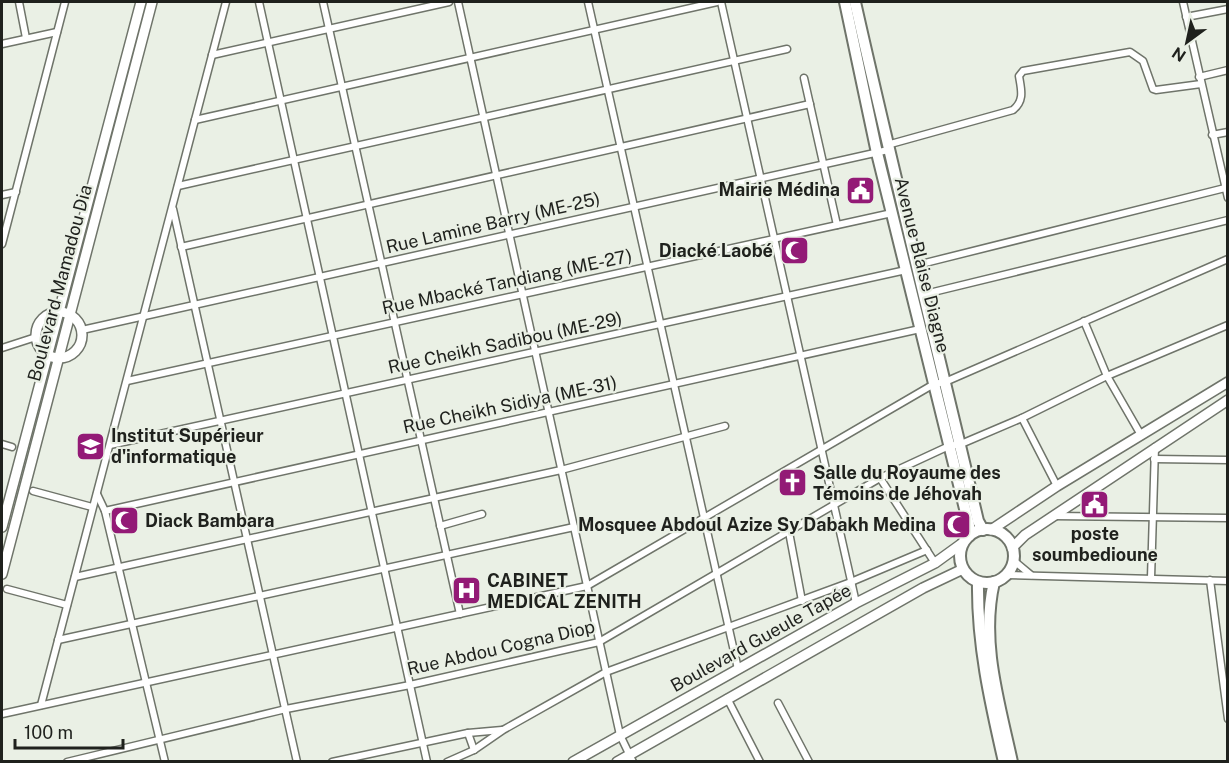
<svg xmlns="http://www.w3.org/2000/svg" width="1229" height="763" font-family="'Public Sans',sans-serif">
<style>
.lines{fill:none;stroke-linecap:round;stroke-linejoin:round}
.street-casing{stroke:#6f746a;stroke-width:9}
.secondary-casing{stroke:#6f746a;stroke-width:12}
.primary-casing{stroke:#6f746a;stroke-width:14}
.street{stroke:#fff;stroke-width:6}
.secondary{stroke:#fff;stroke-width:9}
.primary{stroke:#fff;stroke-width:10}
.labels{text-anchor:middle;stroke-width:4.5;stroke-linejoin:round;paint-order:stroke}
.poi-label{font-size:18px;font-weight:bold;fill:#1f211d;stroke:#eaf0e5;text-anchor:start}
.street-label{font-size:18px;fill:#1f211d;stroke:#eaf0e5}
</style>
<rect width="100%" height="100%" fill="#eaf0e5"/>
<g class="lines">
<defs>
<g id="street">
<path d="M19,2l7,36"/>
<path d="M259,2l168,760"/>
<path d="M323,2l137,612"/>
<path d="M458,2l162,733 13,27"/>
<path d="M588,2l150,667"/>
<path d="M721,2l135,601"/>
<path d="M1183,2l45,196"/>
<path d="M1186,17l42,-8"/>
<path d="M2,44l55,-12"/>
<path d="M212,55l237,-53"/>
<path d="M1199,77l29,-7"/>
<path d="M804,78l33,147"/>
<path d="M195,120l522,-118"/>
<path d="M1212,135l16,-3"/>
<path d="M887,145l126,-35c12,-10 8,-21 6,-34l4,-5 107,-19 13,9 10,28 3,1 45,-6"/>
<path d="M178,186l609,-137"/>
<path d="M2,195l14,-3"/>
<path d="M173,209l124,553"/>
<path d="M2,244l63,-242"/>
<path d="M181,247l629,-143"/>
<path d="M917,265l308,-77"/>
<path d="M925,294l303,-74"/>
<path d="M1084,321l23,55 34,59"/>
<path d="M82,330l806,-180"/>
<path d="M2,348l34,-11"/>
<path d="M127,381l765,-168"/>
<path d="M1022,418l35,68"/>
<path d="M2,444l10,3"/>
<path d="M110,445l796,-175"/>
<path d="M1154,459l74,1"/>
<path d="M880,478l55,85"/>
<path d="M33,491l59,16"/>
<path d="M97,494l8,17 60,251"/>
<path d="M105,511l815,-182"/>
<path d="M1054,516l174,2"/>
<path d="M440,526l42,-12"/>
<path d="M789,532l13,69"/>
<path d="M1013,560l18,15"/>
<path d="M1006,575l222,6"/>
<path d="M75,577l486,-107 164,-44"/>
<path d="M1151,578l4,-131"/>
<path d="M1210,580l18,139"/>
<path d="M7,589l60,16"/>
<path d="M58,640l516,-113"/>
<path d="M727,698l33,64"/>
<path d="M778,703l31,59"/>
<path d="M41,705l185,-703"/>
<path d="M2,714l585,-128 347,-202 11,-2 283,-123"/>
<path d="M468,733l6,17"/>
<path d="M67,762l219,-53 124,-24 189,-43 281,-164 69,-32 12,-2 61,-26 85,-42 121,-51"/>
<path d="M332,762l136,-29 34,-3"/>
<path d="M447,762l27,-12 29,-20 103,-58 245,-90 76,-32"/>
</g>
<g id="secondary">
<circle cx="59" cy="335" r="23"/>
<path d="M2,527l139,-525"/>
<path d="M991,530l66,-44 171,-104"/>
<path d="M1012,548l13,-13 203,-135"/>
<path d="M2,574l150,-572"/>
<path d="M573,762l283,-159 79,-40 29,-21"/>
<path d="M617,762l306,-174 40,-19"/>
</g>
<g id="primary">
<path d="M845,2l32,151 92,372v11"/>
<path d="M855,2c39,173 82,346 123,519l5,9"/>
<circle cx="987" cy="556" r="27"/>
<path d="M978,582c-1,61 12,119 26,180"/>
<path d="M994,582c-14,60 5,120 18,180"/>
</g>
</defs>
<use href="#street" class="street-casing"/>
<use href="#secondary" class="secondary-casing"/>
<use href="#primary" class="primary-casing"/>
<use href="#street" class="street"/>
<use href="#secondary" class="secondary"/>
<use href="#primary" class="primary"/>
</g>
<defs>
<symbol id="civic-square" viewBox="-11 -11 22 22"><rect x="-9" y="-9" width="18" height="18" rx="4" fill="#931a76" stroke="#eaf0e5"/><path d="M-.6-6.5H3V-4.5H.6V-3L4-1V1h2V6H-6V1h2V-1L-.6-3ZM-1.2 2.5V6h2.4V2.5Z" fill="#fff"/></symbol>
<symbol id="mosque-square" viewBox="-11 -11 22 22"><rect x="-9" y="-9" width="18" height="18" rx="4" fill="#931a76" stroke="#eaf0e5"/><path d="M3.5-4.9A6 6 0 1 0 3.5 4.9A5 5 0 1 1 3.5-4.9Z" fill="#fff"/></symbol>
<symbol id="university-square" viewBox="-11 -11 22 22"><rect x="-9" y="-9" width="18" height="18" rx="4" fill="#931a76" stroke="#eaf0e5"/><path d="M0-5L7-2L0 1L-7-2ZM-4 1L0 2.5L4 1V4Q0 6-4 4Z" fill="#fff"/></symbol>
<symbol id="church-square" viewBox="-11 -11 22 22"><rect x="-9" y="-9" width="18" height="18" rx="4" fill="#931a76" stroke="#eaf0e5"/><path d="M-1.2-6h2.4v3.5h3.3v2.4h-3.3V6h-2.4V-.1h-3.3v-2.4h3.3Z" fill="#fff"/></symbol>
<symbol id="hospital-square" viewBox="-11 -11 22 22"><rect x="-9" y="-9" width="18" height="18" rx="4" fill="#931a76" stroke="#eaf0e5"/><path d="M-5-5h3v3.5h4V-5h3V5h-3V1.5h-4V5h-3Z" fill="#fff"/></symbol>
</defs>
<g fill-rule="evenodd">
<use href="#civic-square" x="844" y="174" width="33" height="33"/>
<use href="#mosque-square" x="778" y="234" width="33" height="33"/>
<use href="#university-square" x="74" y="430" width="33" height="33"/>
<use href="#church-square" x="776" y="466" width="33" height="33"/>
<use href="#civic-square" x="1078" y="488" width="33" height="33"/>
<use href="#mosque-square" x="108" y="504" width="33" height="33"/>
<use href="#mosque-square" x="940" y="508" width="33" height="33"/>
<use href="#hospital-square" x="450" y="574" width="33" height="33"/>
</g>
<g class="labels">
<g class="poi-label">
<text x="840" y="196" text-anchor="end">Mairie Médina</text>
<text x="773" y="257" text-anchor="end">Diacké Laobé</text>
<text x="111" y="442">Institut Supérieur<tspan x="111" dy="21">d'informatique</tspan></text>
<text x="813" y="479">Salle du Royaume des<tspan x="813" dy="21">Témoins de Jéhovah</tspan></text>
<text x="145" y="527">Diack Bambara</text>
<text x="936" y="531" text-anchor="end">Mosquee Abdoul Azize Sy Dabakh Medina</text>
<text x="1095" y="540" text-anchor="middle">poste<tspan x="1095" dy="21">soumbedioune</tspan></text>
<text x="487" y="587">CABINET<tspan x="487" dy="21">MEDICAL ZENITH</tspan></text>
</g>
<g class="street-label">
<text transform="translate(493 223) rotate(-13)" y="6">Rue Lamine Barry (ME-25)</text>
<text transform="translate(922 265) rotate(76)" y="6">Avenue Blaise Diagne</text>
<text transform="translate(507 282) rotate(-12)" y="6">Rue Mbacké Tandiang (ME-27)</text>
<text transform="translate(60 283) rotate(-75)" y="6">Boulevard Mamadou Dia</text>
<text transform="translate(505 343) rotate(-12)" y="6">Rue Cheikh Sadibou (ME-29)</text>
<text transform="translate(510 405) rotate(-12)" y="6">Rue Cheikh Sidiya (ME-31)</text>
<text transform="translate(761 638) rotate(-29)" y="6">Boulevard Gueule Tapée</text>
<text transform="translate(501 648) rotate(-13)" y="6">Rue Abdou Cogna Diop</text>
</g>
</g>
<rect width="1229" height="763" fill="none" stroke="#1f211d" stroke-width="6"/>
<g transform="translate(1187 42) rotate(213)" stroke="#eaf0e5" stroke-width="4.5" paint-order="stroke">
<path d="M0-4.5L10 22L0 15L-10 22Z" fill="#1f211d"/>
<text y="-9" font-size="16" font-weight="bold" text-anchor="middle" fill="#1f211d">N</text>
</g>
<path d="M15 739v9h108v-9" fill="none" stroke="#1f211d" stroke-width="3"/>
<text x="24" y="739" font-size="18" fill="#1f211d" stroke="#eaf0e5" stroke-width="4.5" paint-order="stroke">100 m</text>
</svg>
